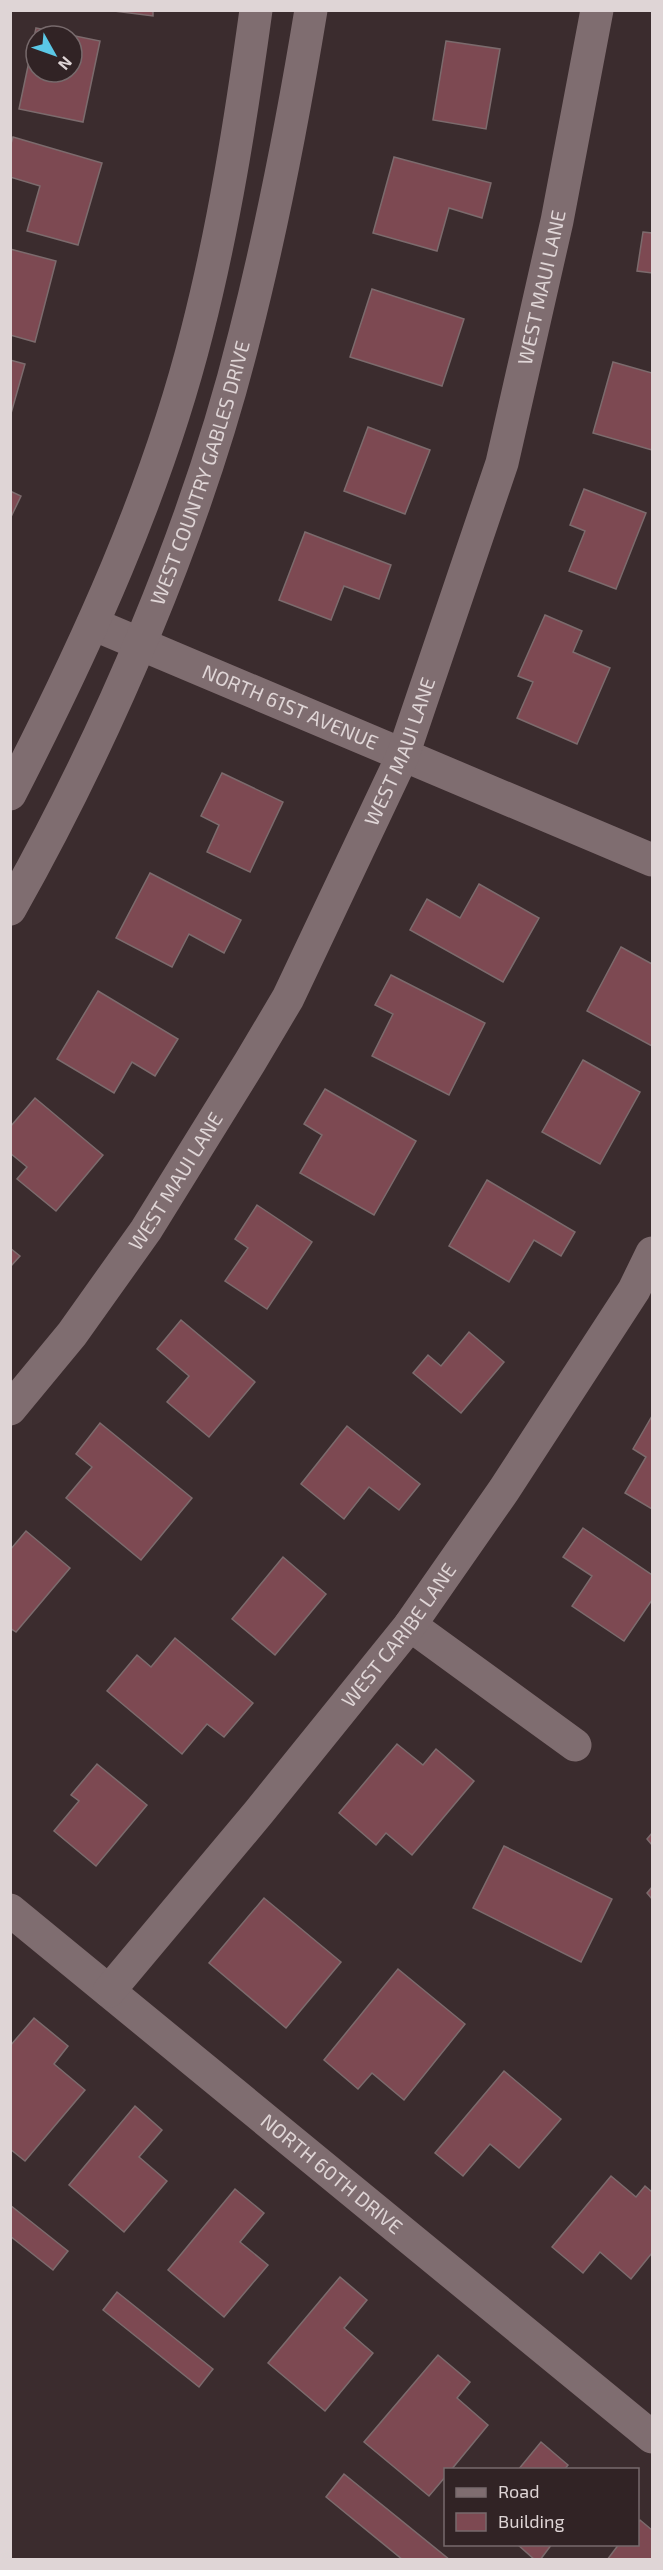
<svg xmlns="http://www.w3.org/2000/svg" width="663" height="2570" font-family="'Exo 2',sans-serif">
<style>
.building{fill:#7d4952;stroke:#7c6b6d;stroke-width:1.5;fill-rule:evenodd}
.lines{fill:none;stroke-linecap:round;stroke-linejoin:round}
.minor{stroke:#7f6d70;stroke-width:33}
.tertiary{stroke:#7f6d70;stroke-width:33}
.labels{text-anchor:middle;stroke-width:6;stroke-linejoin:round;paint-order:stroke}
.street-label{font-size:20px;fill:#dfd5d6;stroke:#312325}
</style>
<rect width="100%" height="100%" fill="#3b2c2e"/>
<g class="building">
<path d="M106,10h47v6z"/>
<path d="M36,28l64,13 -17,81 -64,-13zM36,36h36v36h-36z"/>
<path d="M446,41l54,8 -14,80 -53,-9z"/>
<path d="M13,137l89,26 -24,82 -51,-14 13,-45 -30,-9v-30z"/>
<path d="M394,157l97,26 -9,35 -33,-10 -12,43 -64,-18z"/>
<path d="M643,232l9,1v40l-15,-2z"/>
<path d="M10,249l46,12 -21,81 -25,-7z"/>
<path d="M372,289l92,30 -22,67 -92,-29z"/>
<path d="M10,360l15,4 -15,53z"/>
<path d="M613,362l39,11v77l-59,-17z"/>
<path d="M368,427l62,23 -25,64 -61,-23z"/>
<path d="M584,489l62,24 -30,76 -47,-18 16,-40 -15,-6z"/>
<path d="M10,491l11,5 -11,23z"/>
<path d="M305,532l86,33 -12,34 -35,-13 -13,34 -52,-20z"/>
<path d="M545,615l37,16 -9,21 37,16 -33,76 -60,-26 16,-36 -15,-6z"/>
<path d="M222,773l61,29 -33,70 -43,-20 12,-27 -18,-9z"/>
<path d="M150,873l91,47 -17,33 -35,-19 -17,33 -56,-29z"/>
<path d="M479,884l60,34 -36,64 -93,-52 17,-31 33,19z"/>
<path d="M621,947l31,17v82l-65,-35z"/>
<path d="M391,975l94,48 -36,72 -77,-39 21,-42 -18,-9z"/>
<path d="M98,991l80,48 -23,37 -23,-14 -18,31 -57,-34z"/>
<path d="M583,1060l57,32 -40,72 -58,-32z"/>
<path d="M325,1089l91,52 -42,74 -74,-42 22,-38 -18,-11z"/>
<path d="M35,1098l68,57 -47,56 -39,-32 10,-12 -17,-14v-26z"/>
<path d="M487,1180l88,52 -14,24 -27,-16 -25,42 -60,-36z"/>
<path d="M257,1205l55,37 -45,67 -42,-28 23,-33 -13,-9z"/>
<path d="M10,1248l10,8 -10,11z"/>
<path d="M181,1320l74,62 -46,55 -42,-35 22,-26 -32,-27z"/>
<path d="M469,1332l35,30 -43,51 -48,-40 15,-18 13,11z"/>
<path d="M652,1416v93l-27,-16 21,-36 -13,-8z"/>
<path d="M100,1423l92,75 -51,62 -75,-62 26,-31 -16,-13z"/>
<path d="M347,1426l73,58 -21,26 -30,-23 -25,32 -43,-35z"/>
<path d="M583,1528l69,47v25l-28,41 -52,-35 20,-30 -29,-19z"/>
<path d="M26,1531l44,37 -54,64 -6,-4v-78z"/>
<path d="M283,1557l43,37 -51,61 -43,-36z"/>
<path d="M175,1638l78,65 -29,34 -17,-13 -25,30 -75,-63 30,-36 14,12z"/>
<path d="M397,1744l26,21 13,-16 38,32 -62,74 -26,-22 -10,12 -37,-32z"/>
<path d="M97,1764l50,41 -51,61 -42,-35 25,-30 -8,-6z"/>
<path d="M652,1833v12l-5,-6z"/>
<path d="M504,1846l108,53 -31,63 -108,-54z"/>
<path d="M652,1887v12l-5,-6z"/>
<path d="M264,1898l77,64 -55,66 -77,-65z"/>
<path d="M398,1969l67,55 -61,76 -32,-27 -14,16 -34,-29z"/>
<path d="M34,2018l34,28 -14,18 31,26 -60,71 -15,-12v-103z"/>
<path d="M504,2071l57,48 -42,49 -29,-24 -27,32 -28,-23z"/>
<path d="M135,2106l27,24 -23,27 28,24 -43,51 -55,-47z"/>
<path d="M611,2176l25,21 9,-11 7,6v61l-21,26 -31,-27 -17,21 -31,-26z"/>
<path d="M235,2189l29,24 -24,29 28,23 -44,52 -56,-47z"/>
<path d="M10,2205l58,46 -15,19 -43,-34z"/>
<path d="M340,2277l27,23 -23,28 29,25 -48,58 -57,-48z"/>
<path d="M117,2292l96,77 -14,18 -96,-77z"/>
<path d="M438,2355l32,27 -13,16 31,27 -37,45h-5v6l-17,20 -65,-54z"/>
<path d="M541,2442l27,23 -4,5h-46z"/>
<path d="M344,2474l106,86h-47l-77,-63z"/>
<path d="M640,2520l12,10v30h-45l12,-16h19v-21z"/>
<path d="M517,2544h35l-12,16h-5z"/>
</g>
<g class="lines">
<g class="minor">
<path id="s1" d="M93,624l559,236"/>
<path id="s2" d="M10,1409l62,-75 74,-104 104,-168 38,-64 115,-243 99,-292 55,-242 40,-211"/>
<path d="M410,1625l165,120"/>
<path id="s3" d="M10,1910l642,527"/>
<path id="s4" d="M109,1991l150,-179 151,-187 94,-135 130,-200 18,-37"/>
</g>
<g class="tertiary">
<path d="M10,794c76,-148 146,-300 187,-462 27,-105 44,-214 59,-322"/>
<path id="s5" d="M10,909c98,-174 187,-381 235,-575 27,-106 48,-215 66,-324"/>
</g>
</g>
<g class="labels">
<g class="street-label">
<text dy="7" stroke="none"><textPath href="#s2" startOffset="1254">WEST MAUI LANE</textPath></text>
<text dy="7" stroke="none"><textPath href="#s5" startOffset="477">WEST COUNTRY GABLES DRIVE</textPath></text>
<text dy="7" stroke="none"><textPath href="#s1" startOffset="214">NORTH 61ST AVENUE</textPath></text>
<text dy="7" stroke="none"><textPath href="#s2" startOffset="768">WEST MAUI LANE</textPath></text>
<text dy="7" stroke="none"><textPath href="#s2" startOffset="282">WEST MAUI LANE</textPath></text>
<text dy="7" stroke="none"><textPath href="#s4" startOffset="459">WEST CARIBE LANE</textPath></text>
<text dy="7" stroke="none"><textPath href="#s3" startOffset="416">NORTH 60TH DRIVE</textPath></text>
</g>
</g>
<rect width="663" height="2570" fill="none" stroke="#dfd5d6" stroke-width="24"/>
<rect x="444" y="2468" width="195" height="78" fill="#312325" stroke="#776a6c" stroke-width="1.5"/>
<rect x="456" y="2488" width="30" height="9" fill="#7f6d70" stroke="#776a6c" stroke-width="1.5"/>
<text x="498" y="2498" font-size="18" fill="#dfd5d6">Road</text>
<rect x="456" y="2513" width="30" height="18" fill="#7d4952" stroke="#776a6c" stroke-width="1.5"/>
<text x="498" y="2528" font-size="18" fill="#dfd5d6">Building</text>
<g transform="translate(54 54) rotate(130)"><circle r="28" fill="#312325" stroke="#776a6c" stroke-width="1.5"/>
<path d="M0-4.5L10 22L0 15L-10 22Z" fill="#5bc8e6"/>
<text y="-9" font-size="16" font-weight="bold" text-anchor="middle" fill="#dfd5d6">N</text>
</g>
</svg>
